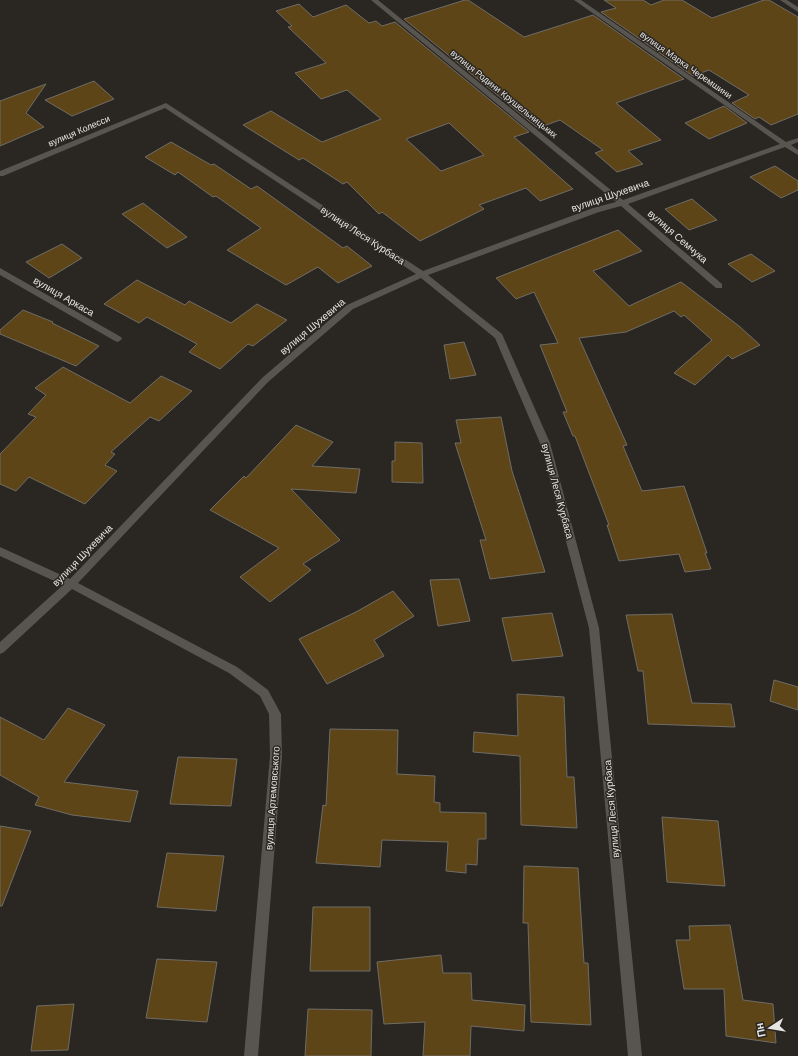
<svg xmlns="http://www.w3.org/2000/svg" width="798" height="1056" font-family="'DM Sans',sans-serif">
<style>
.building{fill:#5e4517;stroke:#6f6c67;fill-rule:evenodd}
.lines{fill:none;stroke-linecap:round;stroke-linejoin:round}
.minor{fill:#585550;fill-rule:evenodd}
.labels{text-anchor:middle;stroke-width:3;stroke-linejoin:round;paint-order:stroke}
.far-street-label{font-size:9px;fill:#e7e5e2;stroke:#2a2723}
.street-label{font-size:10px;fill:#e7e5e2;stroke:#2a2723}
</style>
<rect width="100%" height="100%" fill="#2a2723"/>
<g class="building">
<path d="M465,0h3l56,37 69,-22 91,64 -68,24 45,37 -33,11 15,13 -26,8 -22,-19 8,-3 -43,-30 -22,8 -134,-109z"/>
<path d="M604,0h39l8,5 13,-5h18l30,18 52,-18h5l29,17v97l-27,11 -12,-8 -4,2 -23,-16 17,-8 -40,-25 -16,6 -92,-64 15,-4z"/>
<path d="M299,4l14,13 33,-12 23,18 7,-2 6,5 13,-4 134,110 -15,5 59,52 -33,12 -14,-13 -47,17 5,4 -64,32 -38,-29 -3,2 -32,-32 -4,2 -40,-26 -4,2 -56,-35 28,-14 51,31 59,-23 -34,-29 -26,9 -26,-26 31,-10 -38,-36 4,-1 -16,-15zM449,123l35,32 -43,16 -35,-32z"/>
<path d="M94,81l20,18 -42,17 -27,-16z"/>
<path d="M46,84l-20,29 18,14 -44,19v-45z"/>
<path d="M724,106l23,17 -38,16 -24,-16z"/>
<path d="M171,142l40,23 3,-1 37,25 6,-3 86,62 4,-2 25,20 -34,17 -20,-16 -32,18 -59,-35 34,-22 -45,-32 -3,1 -35,-25 -3,3 -30,-18z"/>
<path d="M775,166l23,15v9l-17,8 -31,-21z"/>
<path d="M692,199l25,21 -28,10 -24,-21z"/>
<path d="M143,203l44,34 -20,11 -45,-34z"/>
<path d="M618,230l24,21 -49,20 36,35 52,-24 58,44 21,19 -28,14 -4,-4 -33,30 -21,-12 38,-33 -28,-25 -3,2 -7,-6 -48,21 -47,6 48,107 -4,1 19,45 42,-5 23,67h-2l6,16 -26,3 -6,-18 -60,7 -12,-36h2l-34,-89h-2l-10,-24h4l-27,-67 18,-2 -24,-51 -18,7 -20,-21z"/>
<path d="M62,244l20,14 -33,20 -23,-16z"/>
<path d="M751,254l24,17 -23,11 -24,-18z"/>
<path d="M137,280l48,25 4,-4 42,22 26,-19 30,16 -34,26 -5,-2 -28,25 -31,-17 8,-8 -50,-27 -8,6 -35,-19z"/>
<path d="M23,310l30,12 -1,1 47,23 -23,20 -76,-32v-4z"/>
<path d="M464,342l12,33 -26,4 -6,-34z"/>
<path d="M63,367l67,36 31,-27 31,15 -33,30 -9,-4 -39,35 4,2 -10,11 12,6 -32,33 -56,-27 -13,14 -16,-7v-30l36,-37 -8,-3 18,-19 -11,-7z"/>
<path d="M501,417l11,54 33,101 -55,7 -10,-39h6l-31,-97h6l-5,-23z"/>
<path d="M296,425l37,17 -21,24 48,3 -4,24 -65,-4 49,51 -37,24 8,6 -41,32 -30,-25 39,-29 -69,-38 34,-34 2,2z"/>
<path d="M395,442l27,1 1,40 -31,-1v-21h3z"/>
<path d="M459,579l11,42 -32,5 -8,-46z"/>
<path d="M393,591l21,25 -40,24 10,16 -57,28 -28,-45 57,-27z"/>
<path d="M552,613l11,43 -51,5 -10,-43z"/>
<path d="M672,614l20,89 39,1 4,23 -87,-3 -5,-53h-5l-12,-56z"/>
<path d="M774,680l24,7v23l-28,-9z"/>
<path d="M517,694l47,3 3,80h7l3,51 -56,-3 -1,-69 -47,-4 1,-20 44,4z"/>
<path d="M68,708l37,17 -41,57 74,9 -8,31 -58,-7 -37,-10 4,-8 -39,-22v-58l44,23z"/>
<path d="M330,729l68,1 -1,44 38,2 -1,26 6,1v9l46,1v26h-8l-1,26 -11,-1v9l-20,-2 2,-29 -66,-2 -2,27 -64,-4 7,-58 3,1z"/>
<path d="M178,757l59,2 -6,47 -61,-2z"/>
<path d="M662,817l56,4 7,65 -58,-4z"/>
<path d="M0,826l31,5 -29,75h-2z"/>
<path d="M167,853l57,3 -8,55 -59,-4z"/>
<path d="M524,866l54,2 6,95h4l3,62 -60,-3 -3,-99h-5z"/>
<path d="M313,907h57v64h-60z"/>
<path d="M730,925l13,75 30,4 3,39 -50,-7 -2,-47h-40l-8,-49h14l-1,-14z"/>
<path d="M441,955l2,18h28l1,27 53,5 -1,26 -53,-5 -1,30h-47l2,-34 -41,2 -7,-62z"/>
<path d="M157,959l60,3 -10,60 -61,-4z"/>
<path d="M74,1004l-6,46 -37,1 6,-45z"/>
<path d="M308,1009l64,1 -1,46h-66z"/>
</g>
<g class="lines">
<g class="minor">
<path d="M371,0h7l245,200 157,-56 -206,-144h7l205,142 12,-4v4l-7,3 7,5v5l-13,-8 -157,57 94,80v4h-6l-95,-82 -22,6 -171,63 74,59 48,109 49,185 43,428h-14l-39,-428 -49,-185 -45,-105 -74,-60 -68,31 -85,73 -190,201 159,84 31,23 13,24 1,42 -24,300h-14l26,-300 -1,-42 -9,-18 -31,-23 -157,-84 -68,63 -4,2v-12l63,-57 -63,-29v-9l70,32 192,-201 85,-73 69,-31 -251,-166 -162,68h-3v-5l166,-68 257,168 170,-63 23,-6z"/>
<path d="M780,0h7l11,7v5z"/>
<path d="M0,268l121,69 1,2 -4,3 -3,-1 -115,-66z"/>
</g>
</g>
<g class="labels">
<g class="far-street-label">
<text transform="translate(686 65) rotate(35)" y="3">вулиця Марка Черемшини</text>
<text transform="translate(504 94) rotate(39)" y="3">вулиця Родини Крушельницьких</text>
<text transform="translate(79 131) rotate(-23)" y="3">вулиця Колесси</text>
</g>
<g class="street-label">
<text transform="translate(610 195) rotate(-19)" y="4">вулиця Шухевича</text>
<text transform="translate(363 235) rotate(33)" y="4">вулиця Леся Курбаса</text>
<text transform="translate(678 236) rotate(41)" y="4">вулиця Семчука</text>
<text transform="translate(64 296) rotate(30)" y="4">вулиця Аркаса</text>
<text transform="translate(312 326) rotate(-40)" y="4">вулиця Шухевича</text>
<text transform="translate(558 491) rotate(75)" y="4">вулиця Леся Курбаса</text>
<text transform="translate(82 555) rotate(-46)" y="4">вулиця Шухевича</text>
<text transform="translate(272 798) rotate(-86)" y="4">вулиця Артемовського</text>
<text transform="translate(611 809) rotate(-95)" y="4">вулиця Леся Курбаса</text>
</g>
</g>
<g transform="translate(770 1028) rotate(258)" stroke="#2a2723" stroke-width="3" paint-order="stroke">
<path d="M0-3L7 15L0 10L-7 15Z" fill="#e7e5e2"/>
<text y="-6" font-size="11" font-weight="bold" text-anchor="middle" fill="#e7e5e2">Пн</text>
</g>
</svg>
